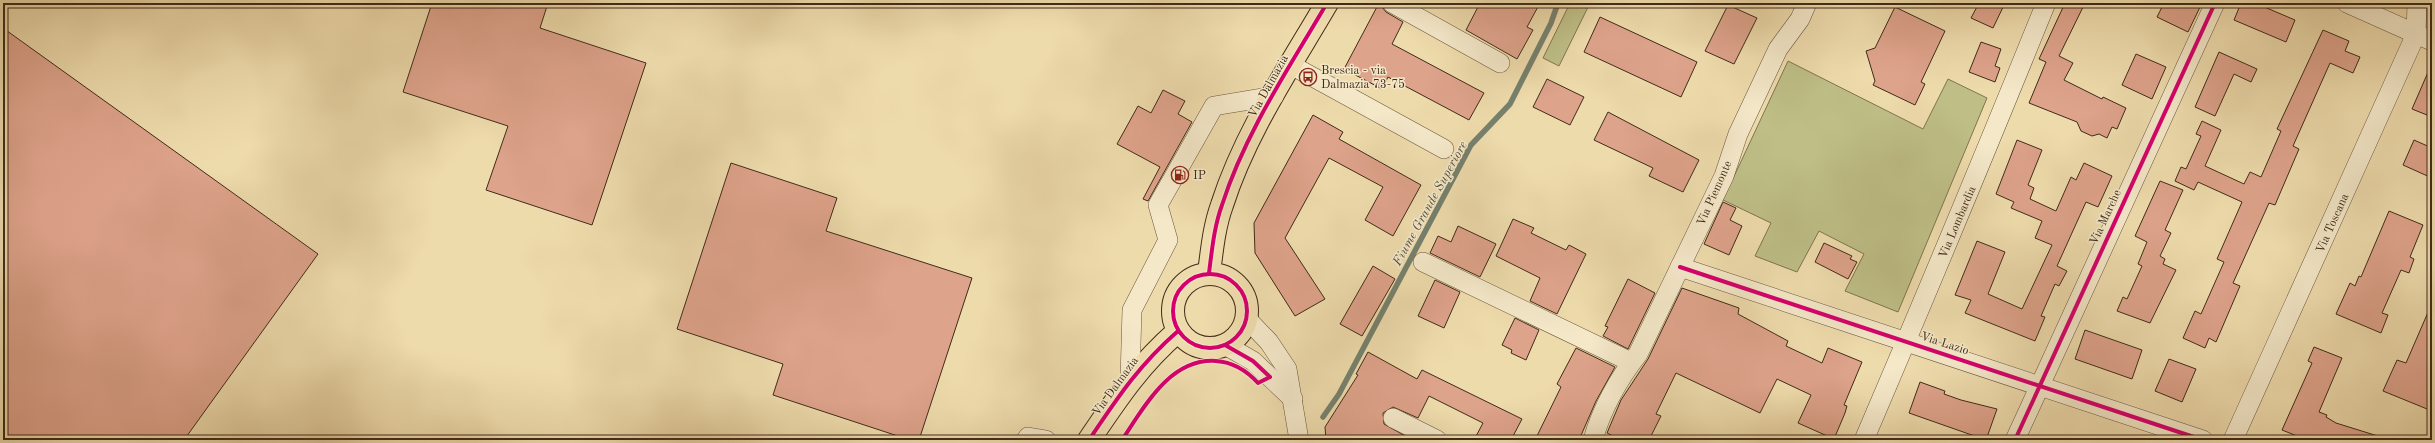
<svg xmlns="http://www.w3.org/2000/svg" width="2435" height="443" font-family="'Old Standard TT',serif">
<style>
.green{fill:#bebe86;stroke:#7f744f}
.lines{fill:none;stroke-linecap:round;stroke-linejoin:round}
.stream{stroke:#76816d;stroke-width:5.5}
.building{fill:#dea38b;stroke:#402b18}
.minor-casing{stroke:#6c573d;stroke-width:20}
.major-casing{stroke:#402b18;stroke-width:24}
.minor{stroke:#f4e8c9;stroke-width:19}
.major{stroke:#eedbac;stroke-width:22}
.cycleway-casing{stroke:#f4e8c9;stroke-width:6}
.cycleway{stroke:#d6006c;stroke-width:4}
.labels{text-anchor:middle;stroke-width:3;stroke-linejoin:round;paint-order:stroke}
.poi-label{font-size:12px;fill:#402b18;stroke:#f4e8c9;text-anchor:start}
.street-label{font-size:12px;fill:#402b18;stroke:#f4e8c9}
.water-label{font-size:13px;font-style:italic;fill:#564f3b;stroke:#f4e8c9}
</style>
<rect width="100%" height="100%" fill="#eedbac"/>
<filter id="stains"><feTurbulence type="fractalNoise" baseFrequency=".005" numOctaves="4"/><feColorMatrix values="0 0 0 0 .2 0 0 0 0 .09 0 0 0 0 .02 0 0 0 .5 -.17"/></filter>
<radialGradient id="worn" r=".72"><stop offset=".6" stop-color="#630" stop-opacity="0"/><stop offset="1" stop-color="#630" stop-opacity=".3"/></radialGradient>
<g class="green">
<path d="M1570,3h20l-31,63 -16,-8z"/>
<path d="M1788,61l135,68 25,-50 39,19 -89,214 -53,-21 19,-37 -45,-23 -22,41 -42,-16 16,-33 -48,-23z"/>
</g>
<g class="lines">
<path class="stream" d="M1323,417l16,-23 132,-249 39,-41 41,-81 7,-20"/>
</g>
<g class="building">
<path d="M432,3h116l-8,25 106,35 -54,162 -106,-35 22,-64 -105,-34z"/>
<path d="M1379,3l7,9 17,10 -11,22 92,49 -15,27 -81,-43 -6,12 -38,-20z"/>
<path d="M1480,3h60l-13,24 6,3 -16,29 -51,-29z"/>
<path d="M1979,3h26l-12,25 -22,-10z"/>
<path d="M2065,3h20l-26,53 14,7 -9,17 38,19 1,-2 23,11 -9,21 -5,-2 -5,11 -8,-4 -7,2 -11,-5 -4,-9 -48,-19 17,-41 -7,-3z"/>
<path d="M2164,3h38l-14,29 -31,-15z"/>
<path d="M2241,3h14l40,17 -9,22 -52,-22z"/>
<path d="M1728,5l29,13 -23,46 -29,-13z"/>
<path d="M1895,7l50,24 -24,51 4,2 -10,21 -42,-20 2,-4 -9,-30 9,-3z"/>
<path d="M1600,17l97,45 -16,35 -97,-45z"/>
<path d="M3,28l315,226 -134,186h-169l-12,-9z"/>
<path d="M2323,30l26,11 -4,10 15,6 -7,16 -23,-10 -37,83 6,3 -24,56 -6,-2 -36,80 7,3 -24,56 -7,-4 -4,10 -22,-10 12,-27 6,3 23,-52 -7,-3 25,-57 -44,-20 -4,8 -19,-9 6,-14 5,2 15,-33 -5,-2 6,-13 19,9 -16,36 39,18 6,-12 11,5 20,-46 -4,-2z"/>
<path d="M1981,42l20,7 -6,17 5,2 -5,14 -26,-10z"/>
<path d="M2219,52l38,17 -6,13 -17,-8 -19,42 -20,-9z"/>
<path d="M2136,54l30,13 -14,32 -30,-14z"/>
<path d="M2432,63v54l-20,-8z"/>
<path d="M1547,79l37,18 -14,28 -37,-18z"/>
<path d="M1163,90l22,11 -7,13 14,8 -44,79 -5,-2 17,-32 -43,-23 21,-38 13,7z"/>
<path d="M1608,112l91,48 -16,32 -34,-16 4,-8 -59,-28z"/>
<path d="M1313,115l30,17 -4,7 82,46 -28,51 -28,-16 18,-33 -54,-29 -44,80 40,61 -30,17 -40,-63 -1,-30z"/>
<path d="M2017,140l25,10 -14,35 6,3 -4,11 26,12 15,-34 5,3 8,-17 28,13 -14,31 -12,-5 -29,64 10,5 -8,15 -4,-2 -14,32 4,1 -10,24 -70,-28 6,-13 -16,-5 22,-54 28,11 -17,42 34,15 30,-64 -17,-7 7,-17 -31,-13 3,-6 -18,-8z"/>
<path d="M2414,140l18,8v30l-29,-13z"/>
<path d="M731,163l106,35 -11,33 146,47 -53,162h-9l-137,-45 10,-31 -106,-35z"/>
<path d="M2160,181l23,9 -18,40 6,3 -11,23 5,3 -2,5 13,6 -26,53 -33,-12 6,-14 4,2 15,-33 -4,-2 9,-22 -12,-6z"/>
<path d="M1723,202l13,6 -6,12 12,6 -13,29 -25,-11z"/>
<path d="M2389,211l34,14 -13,32 4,2 -5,14 -8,-3 -19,43 6,2 -7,18 -45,-19 14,-31 5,3 4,-10 2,1z"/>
<path d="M1513,219l21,9 -3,5 35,17 3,-5 17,9 -29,60 -27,-13 10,-23 -44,-22z"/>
<path d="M1458,226l38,18 -16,33 -50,-24 8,-17 13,6z"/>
<path d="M1824,243l28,13 -2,3 7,3 -9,17 -33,-17z"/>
<path d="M1373,266l22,13 -33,57 -22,-12z"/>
<path d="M1628,279l27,14 -27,56 -25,-13 5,-9 -3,-1z"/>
<path d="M1435,280l25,12 -16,36 -26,-12z"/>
<path d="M1682,288l57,20 -1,6 50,27 -2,5 36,17 6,-15 34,14 -18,43 3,1 -2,7 -11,26 -36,-16 13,-28 -34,-16 -17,34 -84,-40 -20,41 5,2 -12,24h-28l-14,-7 14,-33 27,-41z"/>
<path d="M2432,303v108l-49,-20 14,-31 9,3z"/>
<path d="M1515,318l24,12 -13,30 -15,-7 1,-3 -10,-5z"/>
<path d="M2085,330l57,20 -10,29 -57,-20z"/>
<path d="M2314,347l28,11 -23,54 8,3 -1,2 10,6 45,14 -1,3h-73l-25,-10 30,-67 -4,-2z"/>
<path d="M1576,348l39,19 -19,34 -17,39h-44l26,-53 -4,-3z"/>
<path d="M1368,352l49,27 5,-9 100,49 -11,21h-37l9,-17 -54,-27 -11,22 -25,-11 -10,6 1,11 25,14 -1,2h-82l-1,-13 33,-52 -2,-1z"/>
<path d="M2169,359l27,10 -14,33 -27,-11z"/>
<path d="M1920,382l25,9 -1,3 17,6 36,9 -11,31 -77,-27z"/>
</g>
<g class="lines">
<defs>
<g id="minor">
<path d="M1392,3l108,60"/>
<path d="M2347,3l85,38"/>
<path d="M1291,65l153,84"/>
<path d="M1423,262l208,100"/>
<path d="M1680,267l523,173"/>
<path d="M1247,319l22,23 18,27 12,71"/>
<path d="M1225,345l28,16 40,38"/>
<path d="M1130,379l2,-69 36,-70 -10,-35 56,-99 60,-10"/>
<path d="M1393,418l44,22"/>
<path d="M1026,440l2,-3 18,3"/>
<path d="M1593,440c8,-30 26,-62 45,-86l86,-178 14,-42 40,-85 22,-30 7,-16"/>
<path d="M1864,440c62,-145 123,-291 182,-437"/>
<path d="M2015,440l200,-437"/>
<path d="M2233,440l183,-406 1,-31"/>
</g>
<g id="major">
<path d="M1209,273c3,-23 5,-46 13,-68 23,-72 67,-137 105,-202"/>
<circle cx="1210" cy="311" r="37"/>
<path d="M1089,440c29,-43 50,-75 89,-109"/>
</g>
</defs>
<use href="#minor" class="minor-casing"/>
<use href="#major" class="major-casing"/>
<use href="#minor" class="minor"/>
<use href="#major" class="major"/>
<defs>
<g id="cycleway">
<path d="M1680,267l523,173"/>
<path d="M1209,273c3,-23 5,-46 13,-68 23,-72 67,-137 105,-202"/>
<circle cx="1210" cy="311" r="37"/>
<path d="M1089,440c29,-43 50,-75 89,-109"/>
<path d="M1122,440c22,-33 48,-82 94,-79 16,1 31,10 42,22l12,-6 -17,-16 -28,-16"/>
<path d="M2015,440l200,-437"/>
</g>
</defs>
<use href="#cycleway" class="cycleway-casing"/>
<use href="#cycleway" class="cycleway"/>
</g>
<defs>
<symbol id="bus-ring" viewBox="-11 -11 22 22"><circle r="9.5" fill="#f4e8c9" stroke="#8f2418" stroke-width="1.5"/><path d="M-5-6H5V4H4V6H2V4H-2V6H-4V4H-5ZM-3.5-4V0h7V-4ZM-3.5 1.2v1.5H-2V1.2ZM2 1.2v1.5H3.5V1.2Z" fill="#8f2418"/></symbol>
<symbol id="fuel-ring" viewBox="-11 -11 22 22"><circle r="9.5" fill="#f4e8c9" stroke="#8f2418" stroke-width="1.5"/><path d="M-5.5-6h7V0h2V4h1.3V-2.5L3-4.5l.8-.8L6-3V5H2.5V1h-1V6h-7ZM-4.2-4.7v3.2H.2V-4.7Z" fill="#8f2418"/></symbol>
</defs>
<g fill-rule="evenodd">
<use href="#bus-ring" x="1298" y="67" width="20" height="20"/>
<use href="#fuel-ring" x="1170" y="165" width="20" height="20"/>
</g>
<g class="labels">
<g class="poi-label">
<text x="1321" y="74">Brescia - via<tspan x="1321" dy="14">Dalmazia 73-75</tspan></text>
<text x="1193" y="179">IP</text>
</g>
<g class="street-label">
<text transform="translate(1268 86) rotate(-61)" y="4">Via Dalmazia</text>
<text transform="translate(1714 193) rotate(-66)" y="4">Via Piemonte</text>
<text transform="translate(2105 217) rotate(-65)" y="4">Via Marche</text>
<text transform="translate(1957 222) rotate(-67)" y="4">Via Lombardia</text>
<text transform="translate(2332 223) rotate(-66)" y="4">Via Toscana</text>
<text transform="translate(1945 343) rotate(18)" y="4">Via Lazio</text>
<text transform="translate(1115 386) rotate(-54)" y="4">Via Dalmazia</text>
</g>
<g class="water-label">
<text transform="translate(1429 203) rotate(-61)" y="5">Fiume Grande Superiore</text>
</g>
</g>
<rect width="2435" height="443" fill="none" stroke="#eedbac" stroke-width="16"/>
<rect x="4" y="4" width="2427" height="435" fill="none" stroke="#402b18" stroke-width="2"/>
<rect x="8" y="8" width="2419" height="427" fill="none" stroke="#402b18"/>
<rect width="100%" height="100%" filter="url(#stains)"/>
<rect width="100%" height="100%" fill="url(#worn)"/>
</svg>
